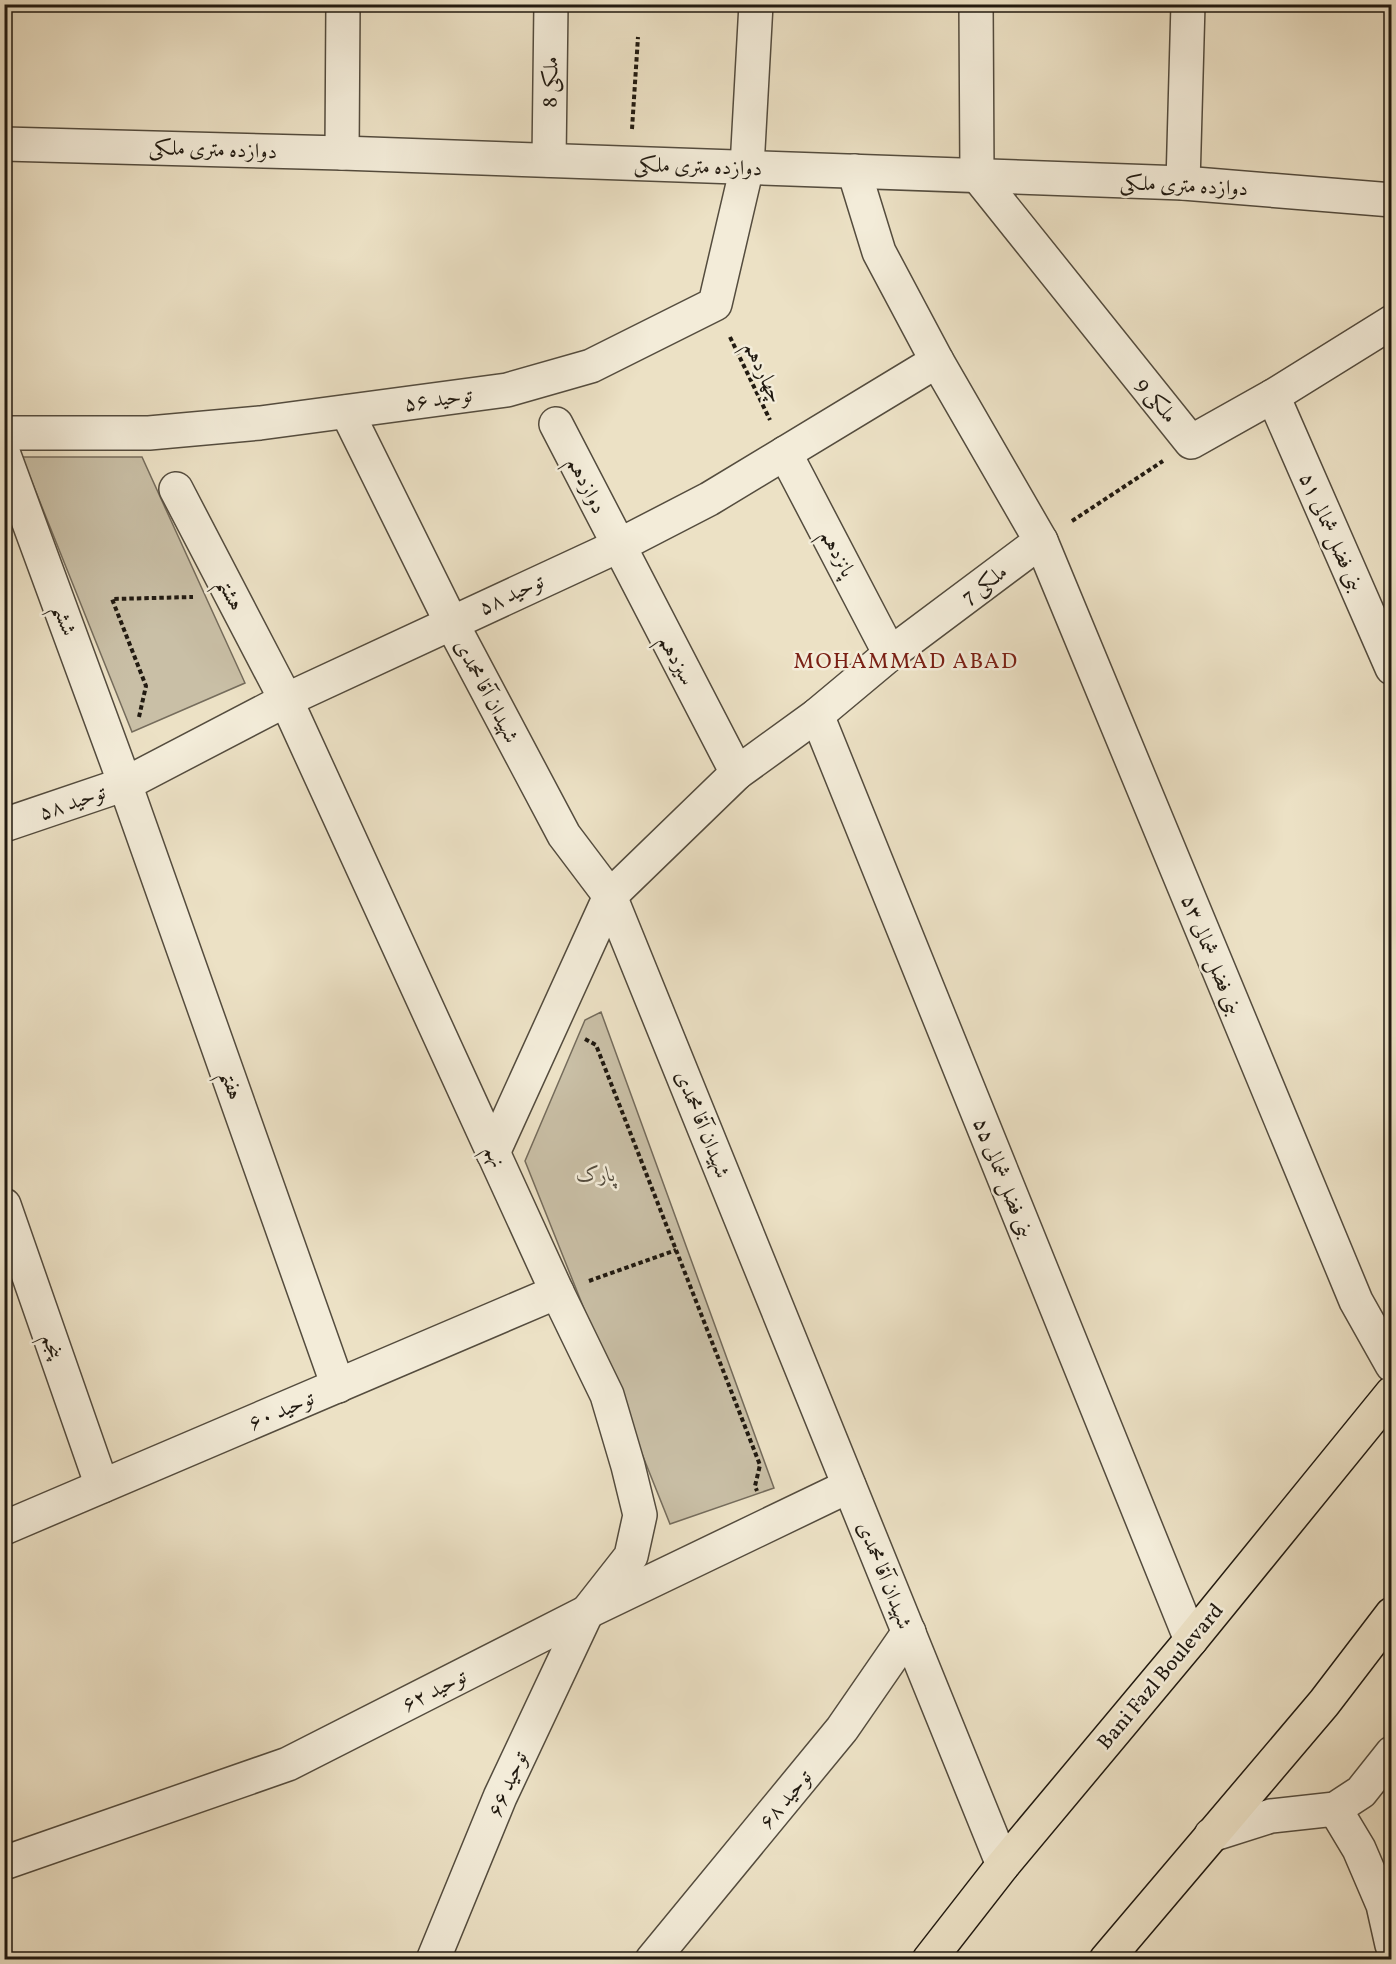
<svg xmlns="http://www.w3.org/2000/svg" width="1396" height="1964" font-family="Vollkorn,Amiri,serif">
<style>
.green{fill:#c9bfa6;stroke:#756c5c;stroke-width:1.5}
.lines{fill:none;stroke-linecap:round;stroke-linejoin:round}
.minor-casing{stroke:#544c3e;stroke-width:36}
.major-casing{stroke:#211a11;stroke-width:36}
.path{stroke:#211a11;stroke-width:4;stroke-dasharray:4.5 3;stroke-linecap:butt}
.minor{stroke:#f3ecd9;stroke-width:33}
.major{stroke:#ece1c5;stroke-width:33}
.labels{text-anchor:middle;stroke-width:5;stroke-linejoin:round;paint-order:stroke}
.street-label{font-size:21px;fill:#211a11;stroke:#f3ecd9}
.park-label{font-size:21px;font-style:italic;fill:#534c3e;stroke:#f3ecd9}
.neighbourhood-label{font-size:22px;letter-spacing:1.5px;fill:#7a1f14;stroke:#f3ecd9}
</style>
<rect width="100%" height="100%" fill="#ece1c5"/>
<filter id="stains"><feTurbulence type="fractalNoise" baseFrequency=".00333" numOctaves="4"/><feColorMatrix values="0 0 0 0 .2 0 0 0 0 .09 0 0 0 0 .02 0 0 0 .5 -.17"/></filter>
<radialGradient id="worn" r=".72"><stop offset=".6" stop-color="#630" stop-opacity="0"/><stop offset="1" stop-color="#630" stop-opacity=".3"/></radialGradient>
<g class="green">
<path d="M22,457h120l103,226 -113,49z"/>
<path d="M601,1012l173,476 -104,36 -145,-363 60,-141z"/>
</g>
<g class="lines">
<defs>
<g id="minor">
<path d="M976,4l1,171 214,267 82,-46 119,-74"/>
<path d="M4,144l338,9 841,30 209,17"/>
<path d="M342,153l1,-149"/>
<path d="M549,160l2,-156"/>
<path d="M1183,183l5,-179"/>
<path d="M1273,396l119,272"/>
<path d="M347,412l104,210 113,213 46,61 393,969"/>
<path d="M556,424l181,349"/>
<path d="M4,433h145l111,-10 247,-33 84,-24 124,-62 32,-137 9,-163"/>
<path d="M785,453l105,201"/>
<path d="M4,455l121,329 213,602"/>
<path d="M176,489l110,211 271,592 50,103 21,71 12,49 -9,41 -44,56 -87,185 -67,163"/>
<path d="M1041,541l315,760 36,64"/>
<path d="M817,715l374,925"/>
<path d="M4,825l121,-41 161,-84 332,-154 91,-47 228,-138"/>
<path d="M493,1153l117,-257 127,-123 80,-58 73,-61 151,-113 -104,-180 -58,-109 -25,-81"/>
<path d="M4,1205l98,281"/>
<path d="M4,1528l553,-236"/>
<path d="M1335,1809l24,40 24,56 9,40"/>
<path d="M1211,1835l60,-19 64,-7 26,-17 31,-39"/>
<path d="M4,1863l284,-99 299,-152 262,-126"/>
<path d="M652,1960l190,-231 67,-97"/>
</g>
<g id="major">
<path d="M929,1960l74,-95 188,-225 201,-247"/>
<path d="M1106,1960l218,-257 68,-89"/>
</g>
</defs>
<use href="#minor" class="minor-casing"/>
<use href="#major" class="major-casing"/>
<g class="path">
<path d="M632,129l6,-92"/>
<path d="M730,337l40,83"/>
<path d="M1072,521l91,-60"/>
<path d="M139,717l7,-31 -34,-87 81,-2"/>
<path d="M585,1039l11,6 164,420 -5,21 2,5"/>
<path d="M589,1281l87,-31"/>
</g>
<use href="#minor" class="minor"/>
<use href="#major" class="major"/>
</g>
<g class="labels">
<g class="street-label">
<text transform="translate(550 82) rotate(-89)" y="7">ملکی 8</text>
<text transform="translate(213 149) rotate(2)" y="7">دوازده متری ملکی</text>
<text transform="translate(698 166) rotate(2)" y="7">دوازده متری ملکی</text>
<text transform="translate(1184 185) rotate(3)" y="7">دوازده متری ملکی</text>
<text transform="translate(764 372) rotate(65)" y="7">چهاردهم</text>
<text transform="translate(438 399) rotate(-8)" y="7">توحید ۵۶</text>
<text transform="translate(1157 400) rotate(51)" y="7">ملکی 9</text>
<text transform="translate(587 485) rotate(63)" y="7">دوازدهم</text>
<text transform="translate(1332 532) rotate(66)" y="7">بنی فضل شمالی ۵۱</text>
<text transform="translate(838 553) rotate(62)" y="7">پانزدهم</text>
<text transform="translate(984 584) rotate(-37)" y="7">ملکی 7</text>
<text transform="translate(231 594) rotate(62)" y="7">هشتم</text>
<text transform="translate(511 594) rotate(-25)" y="7">توحید ۵۸</text>
<text transform="translate(65 620) rotate(70)" y="7">ششم</text>
<text transform="translate(677 660) rotate(62)" y="7">سیزدهم</text>
<text transform="translate(487 691) rotate(62)" y="7">شهیدان آقا محمدی</text>
<text transform="translate(72 802) rotate(-19)" y="7">توحید ۵۸</text>
<text transform="translate(1212 955) rotate(68)" y="7">بنی فضل شمالی ۵۳</text>
<text transform="translate(232 1085) rotate(71)" y="7">هفتم</text>
<text transform="translate(703 1124) rotate(68)" y="7">شهیدان آقا محمدی</text>
<text transform="translate(495 1156) rotate(65)" y="7">نهم</text>
<text transform="translate(1004 1178) rotate(68)" y="7">بنی فضل شمالی ۵۵</text>
<text transform="translate(53 1346) rotate(71)" y="7">پنجم</text>
<text transform="translate(281 1410) rotate(-23)" y="7">توحید ۶۰</text>
<text transform="translate(885 1575) rotate(68)" y="7">شهیدان آقا محمدی</text>
<text transform="translate(1160 1676) rotate(-50)" y="7">Bani Fazl Boulevard</text>
<text transform="translate(434 1690) rotate(-27)" y="7">توحید ۶۲</text>
<text transform="translate(507 1784) rotate(-66)" y="7">توحید ۶۶</text>
<text transform="translate(785 1799) rotate(-50)" y="7">توحید ۶۸</text>
</g>
<g class="park-label">
<text x="596" y="1181">پارک</text>
</g>
<g class="neighbourhood-label">
<text x="906" y="668">MOHAMMAD ABAD</text>
</g>
</g>
<rect width="1396" height="1964" fill="none" stroke="#ece1c5" stroke-width="24"/>
<rect x="6" y="6" width="1384" height="1952" fill="none" stroke="#211a11" stroke-width="3"/>
<rect x="12" y="12" width="1372" height="1940" fill="none" stroke="#211a11" stroke-width="1.5"/>
<rect width="100%" height="100%" filter="url(#stains)"/>
<rect width="100%" height="100%" fill="url(#worn)"/>
</svg>
